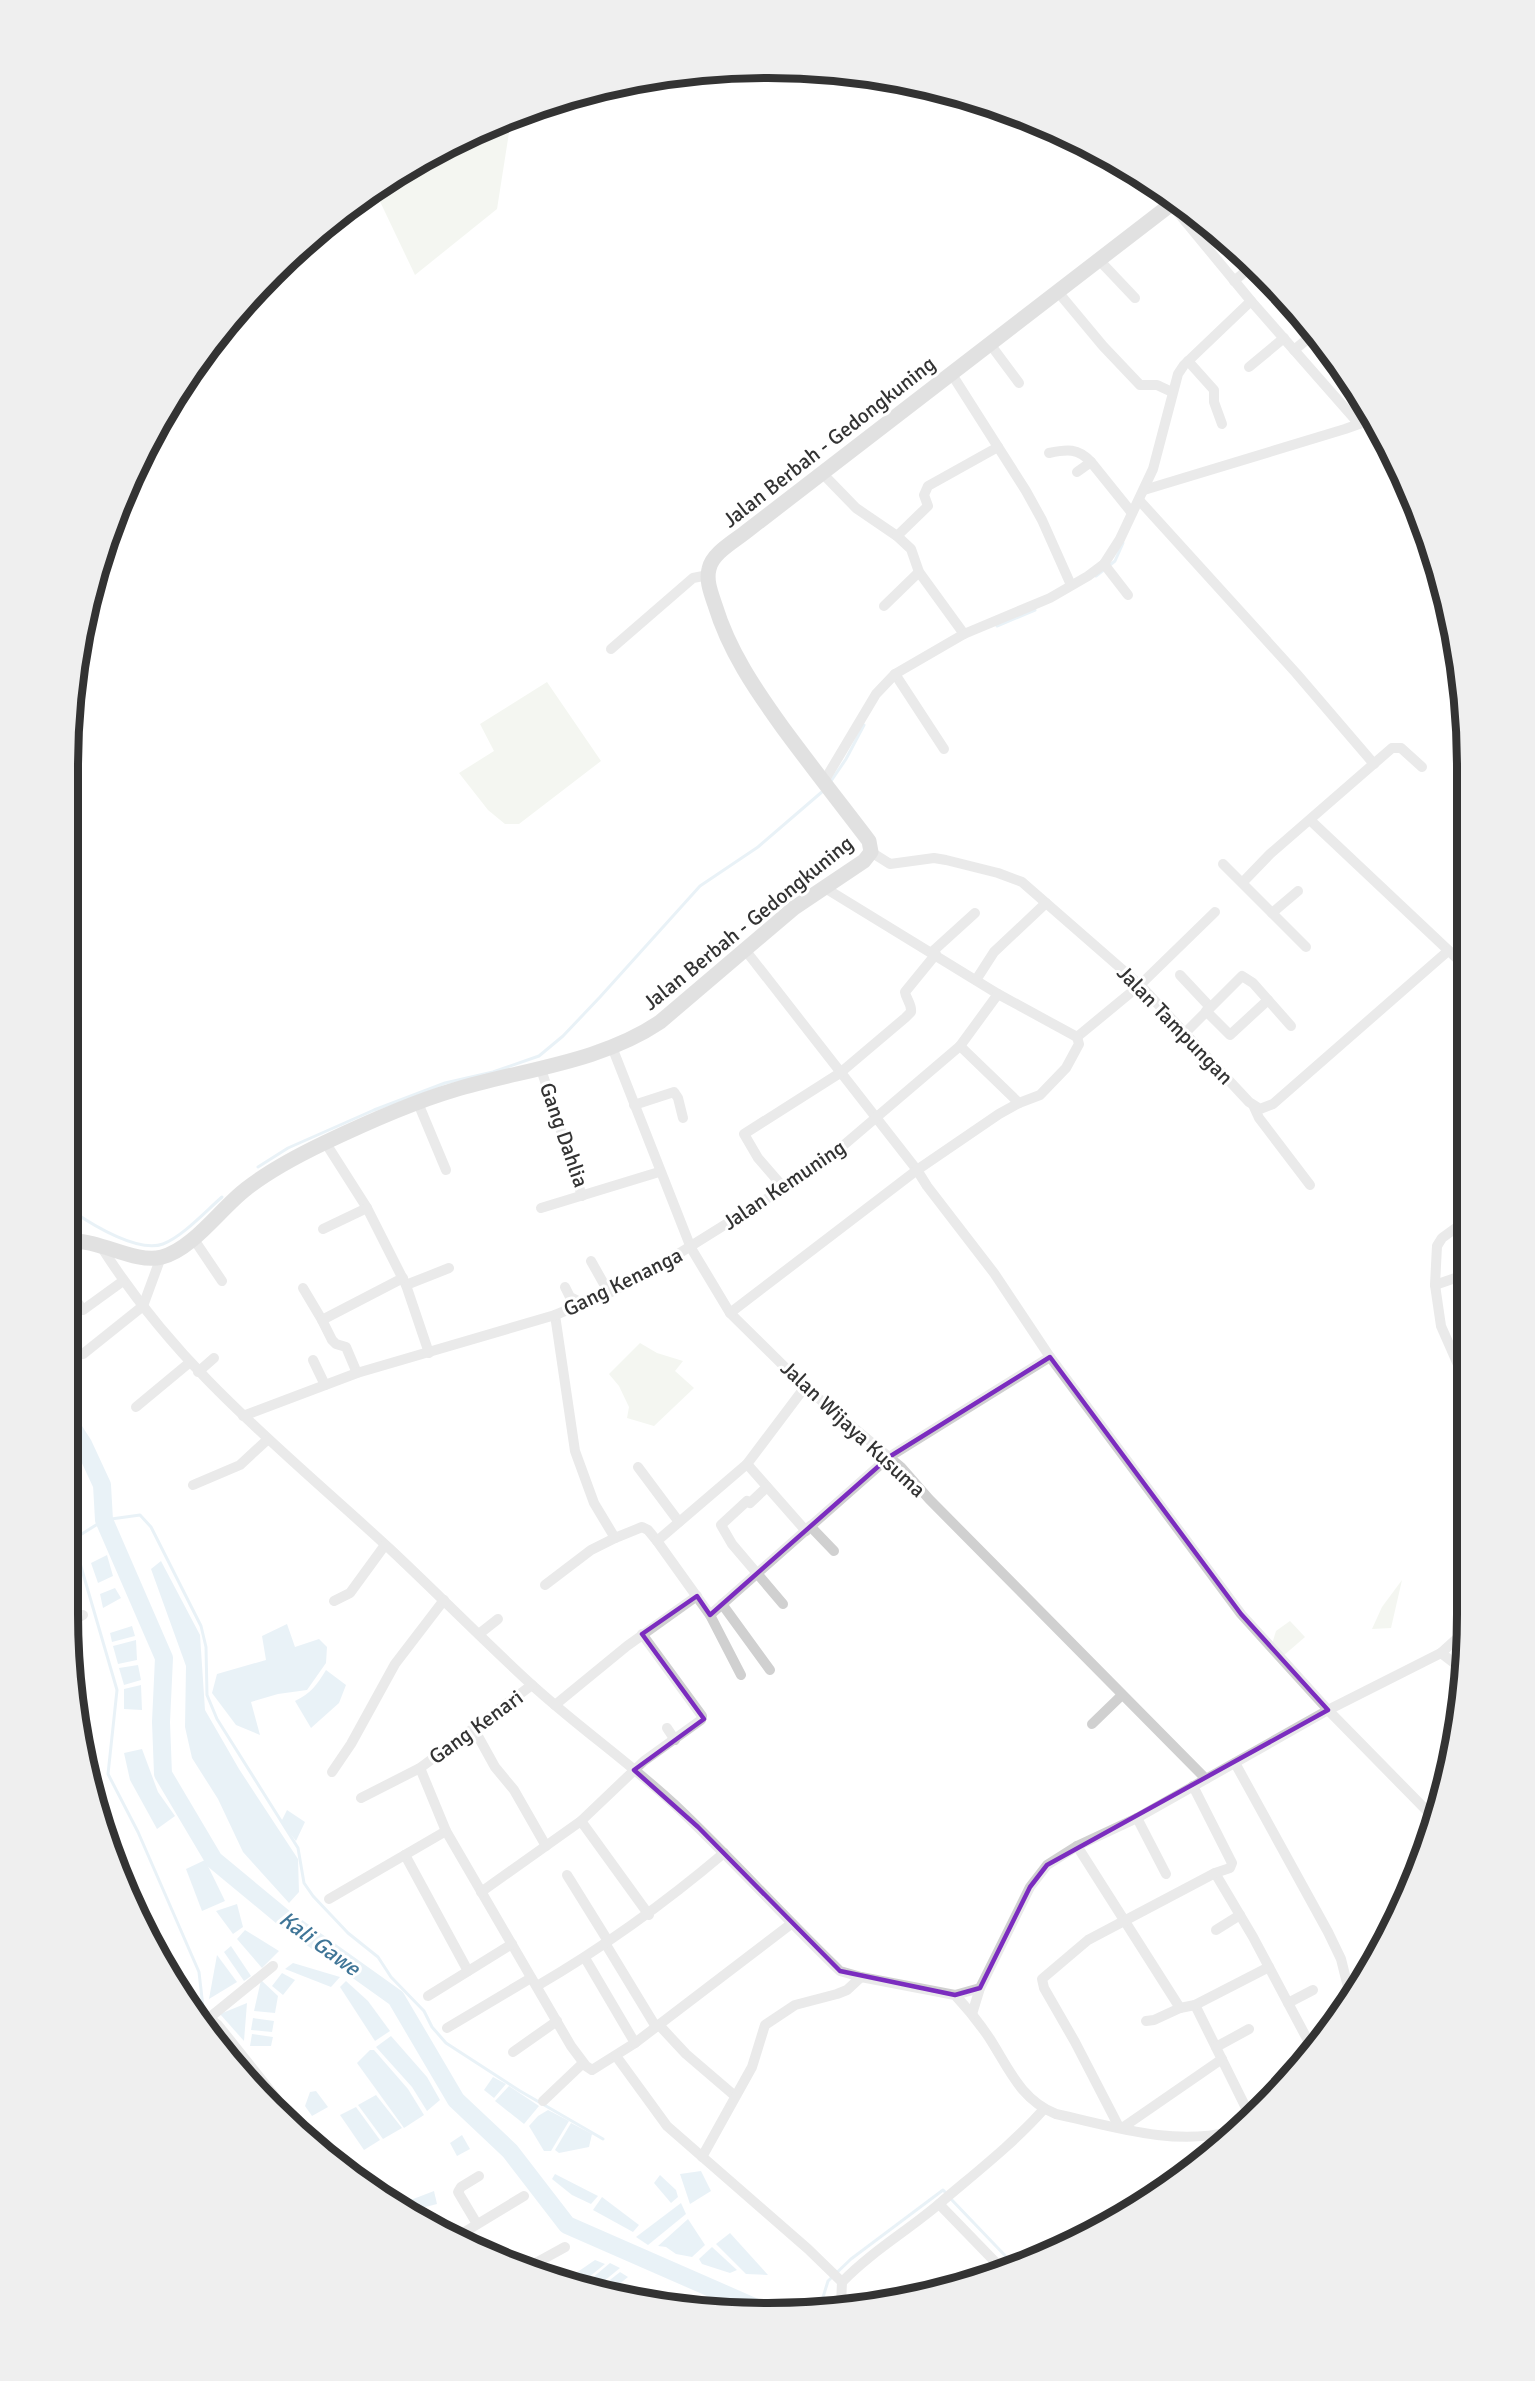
<svg xmlns="http://www.w3.org/2000/svg" width="1535" height="2381" font-family="Signika,sans-serif">
<style>
.green{fill:#e6ecdf}
.water{fill:#cfe2ee}
.lines{fill:none;stroke-linecap:round;stroke-linejoin:round}
.stream{stroke:#cfe2ee;stroke-width:3}
.river{stroke:#cfe2ee;stroke-width:18}
.minor{stroke:#d0d0d0;stroke-width:10}
.secondary{stroke:#bdbdbd;stroke-width:15}
.marked{fill:none;stroke:#7b2cbf;stroke-width:4.5;stroke-linejoin:round}
.labels{text-anchor:middle;stroke-width:6;stroke-linejoin:round;paint-order:stroke}
.street-label{font-size:21px;fill:#333;stroke:#fff}
.water-label{font-size:22px;font-style:italic;fill:#3f7597;stroke:#fff}
.rim{fill:none;stroke:#333;stroke-width:8}
</style>
<rect width="100%" height="100%" fill="#fff"/>
<g class="green">
<path d="M511,120l-14,89 -82,66 -40,-84 83,-51z"/>
<path d="M547,682l54,79 -82,63h-14l-17,-14 -29,-37 35,-22 -14,-27z"/>
<path d="M640,1343l17,10 26,8 -8,10 19,17 -40,38 -27,-8 2,-11 -10,-21 -10,-12z"/>
<path d="M1402,1580l-11,48 -19,1 10,-22z"/>
<path d="M1290,1621l15,16 -22,19 -11,-12 4,-13z"/>
</g>
<g class="water">
<path d="M107,1555l6,21 -15,7 -7,-20z"/>
<path d="M161,1561l39,74 5,75 34,59 59,90 1,33 -10,11 -46,-51 -25,-53 -26,-41 -7,-31 1,-61 -35,-97z"/>
<path d="M115,1588l6,10 -18,10 -3,-14z"/>
<path d="M287,1624l8,23 24,-8 8,8 -1,16 -19,27 -29,4 -27,8 9,33 -24,-10 -24,-32 5,-19 49,-14 -4,-24z"/>
<path d="M132,1626l3,10 -23,6 -2,-9z"/>
<path d="M136,1640l1,20 -19,4 -5,-18z"/>
<path d="M138,1665l3,15 -17,5 -5,-17z"/>
<path d="M326,1670l20,15 -7,18 -28,25 -16,-27c16,-8 22,-16 31,-31z"/>
<path d="M141,1685l1,25 -18,-1v-20z"/>
<path d="M142,1749l16,43 17,24 -18,13 -27,-49 -6,-27z"/>
<path d="M287,1810l18,12 -9,19 -15,-19z"/>
<path d="M205,1860l20,41 -23,10 -16,-42z"/>
<path d="M237,1904l6,23 -10,7 -17,-23z"/>
<path d="M245,1930l34,21 -17,17 -25,-29z"/>
<path d="M231,1946l20,30 -7,5 -20,-29z"/>
<path d="M217,1955l20,27 -28,17z"/>
<path d="M293,1963l47,14 -9,10 -46,-18z"/>
<path d="M282,1973l13,7 -12,15 -11,-9z"/>
<path d="M261,1980l17,16 -3,17 -21,-2z"/>
<path d="M346,1981l22,20 22,30 -15,10 -35,-54z"/>
<path d="M247,2003l-3,38 -24,-27z"/>
<path d="M253,2018l21,3 -2,11 -21,-2z"/>
<path d="M252,2034l21,3 -2,9h-21z"/>
<path d="M391,2036l36,41 13,23 -13,11 -15,-24 -36,-40z"/>
<path d="M370,2050h4l34,39 16,26 -20,13 -47,-65z"/>
<path d="M493,2077l13,7 -12,14 -10,-8z"/>
<path d="M509,2086l30,20 -15,18 -29,-23z"/>
<path d="M316,2091l12,16 -16,9 -7,-10 5,-14z"/>
<path d="M376,2095l26,33 -19,11 -25,-34z"/>
<path d="M356,2107l24,33 -16,10 -24,-35z"/>
<path d="M548,2110l21,11 -18,30h-7l-15,-25 9,-10z"/>
<path d="M571,2123l21,11 -3,13 -30,6 -4,-3z"/>
<path d="M462,2135l8,14 -13,7 -7,-13z"/>
<path d="M701,2171l10,20 -21,13 -10,-30z"/>
<path d="M555,2174l43,22 -7,8 -19,-9 -20,-16z"/>
<path d="M660,2175l16,15 2,7 -7,6 -17,-20z"/>
<path d="M434,2191l3,13 -27,7 -2,-10z"/>
<path d="M602,2197l37,28 -6,7 -40,-22z"/>
<path d="M681,2203l5,11 -38,31 -12,-8z"/>
<path d="M688,2219l17,26 -13,12 -16,-3 -10,-7 -8,-1z"/>
<path d="M730,2233l38,42 -22,-1 -30,-30z"/>
<path d="M712,2247l25,23 -7,3 -28,-9 -3,-5z"/>
<path d="M595,2260l10,4 -22,18 -7,-9z"/>
<path d="M610,2263l10,5 -27,22 -8,-6z"/>
<path d="M620,2272l8,5 -21,17 -11,-3z"/>
</g>
<g class="lines">
<g class="stream">
<path d="M1096,576l19,-15 8,-18"/>
<path d="M997,626l38,-16"/>
<path d="M829,784l17,-25 18,-34"/>
<path d="M258,1167l30,-19 86,-38 71,-27 48,-11 46,-16 24,-20 37,-39 100,-111 58,-39 65,-56"/>
<path d="M74,1212c20,14 65,41 89,32 19,-7 43,-33 59,-47"/>
<path d="M204,2016l-5,-44 -61,-140 -30,-58 9,-84 -42,-144 2,-9 27,-17 36,-5 11,12 50,99 5,21 1,48 10,24 81,129 6,35 9,13 35,37 30,24 13,20 33,34 8,16 14,16 74,48 83,48"/>
<path d="M209,2024l16,27"/>
<path d="M950,2198l66,69"/>
<path d="M820,2307l8,-26 23,-22 92,-69 3,3"/>
</g>
<path class="river" d="M74,1430l9,14 19,41 2,35 60,138 -3,64 2,52 51,86 70,58 112,80 60,102 54,51 57,74 201,88"/>
<g class="minor">
<path d="M1171,204l80,97 108,123"/>
<path d="M1099,260l36,38"/>
<path d="M1234,281l18,-15"/>
<path d="M1058,292l45,54 37,39h17l15,7"/>
<path d="M990,344l29,39"/>
<path d="M1294,350l21,-17"/>
<path d="M1188,361l26,29v12l8,22"/>
<path d="M1249,367l35,-29"/>
<path d="M951,373l75,118 16,29 29,65"/>
<path d="M1049,453c18,-4 29,-5 42,9"/>
<path d="M1077,472l14,-10 41,51"/>
<path d="M822,473l34,35 41,28 14,13 8,23 45,62"/>
<path d="M1144,490l201,-61 14,-5 11,-7"/>
<path d="M1139,500l157,173 78,91"/>
<path d="M897,536l31,-30 -4,-11 4,-9 70,-39"/>
<path d="M1104,564l24,31"/>
<path d="M884,606l35,-34"/>
<path d="M611,649l82,-71 15,-3"/>
<path d="M895,674l49,75"/>
<path d="M823,783l53,-89 19,-20 69,-40 86,-36 38,-22 16,-12 16,-25 33,-70 25,-95 6,-9 67,-64"/>
<path d="M1310,820l155,146"/>
<path d="M871,852l19,12 44,-6 12,2 52,13 24,9 118,103 109,117 11,7 13,-5 175,-153"/>
<path d="M1223,864l83,83"/>
<path d="M1243,882l27,-28 122,-106h9l21,19"/>
<path d="M825,888l173,106 79,43 63,-52 75,-73"/>
<path d="M1272,913l26,-22"/>
<path d="M746,951l171,219 10,16 67,87 56,84 191,257 87,96 104,106"/>
<path d="M932,952l43,-39"/>
<path d="M1180,975l30,32"/>
<path d="M976,980l18,-28 52,-49"/>
<path d="M1206,1011l24,24 38,-35"/>
<path d="M1186,1032l56,-56 11,7 38,43"/>
<path d="M960,1046l59,57"/>
<path d="M612,1047l79,201 39,65 75,74 96,80 28,32 277,280"/>
<path d="M541,1069l41,127"/>
<path d="M418,1103l28,67"/>
<path d="M634,1105l40,-13 4,6 5,20"/>
<path d="M1254,1107l5,11 51,67"/>
<path d="M325,1142l42,66 39,77 23,68"/>
<path d="M784,1188l-26,-30 -14,-24 96,-61 65,-55 6,-6c1,-8 -5,-13 -6,-20l31,-38"/>
<path d="M541,1208l118,-36"/>
<path d="M323,1229l44,-21"/>
<path d="M193,1238l29,43"/>
<path d="M103,1245l1,6c78,122 181,201 286,298 48,45 94,92 142,136 46,42 98,78 143,120 57,54 109,112 165,166l21,6 94,18c13,14 25,29 35,44 19,30 31,61 66,75 56,12 116,32 173,18"/>
<path d="M591,1261l18,32"/>
<path d="M406,1285l43,-17"/>
<path d="M1435,1285l29,-10"/>
<path d="M565,1287l5,10 12,6"/>
<path d="M303,1288l19,32"/>
<path d="M75,1299l8,11 40,-29"/>
<path d="M730,1313l187,-143 82,-56 20,-11 21,-8 26,-27 13,-24 -2,-7"/>
<path d="M555,1315l20,136 19,52 21,35 27,-11 6,3 9,11"/>
<path d="M83,1354l60,-48 18,-49"/>
<path d="M313,1360l12,25"/>
<path d="M198,1372l16,-14"/>
<path d="M357,1373l-11,-26 -10,-3 -4,-4 -10,-20 81,-42"/>
<path d="M1463,1376l-22,-50 -6,-41 2,-39 5,-8 22,-16"/>
<path d="M136,1407l53,-44"/>
<path d="M243,1416l114,-43 198,-58 54,-22 37,-19 138,-86 54,-38 122,-104 38,-52"/>
<path d="M747,1464l59,67"/>
<path d="M638,1467l41,55"/>
<path d="M193,1485l47,-20 27,-25"/>
<path d="M767,1487l-17,16 -3,-2 -26,24 11,19 51,60"/>
<path d="M810,1526l24,25"/>
<path d="M545,1585l46,-35 24,-12"/>
<path d="M334,1601l16,-8 35,-48"/>
<path d="M722,1604l48,66"/>
<path d="M710,1615l179,-158 161,-100"/>
<path d="M74,1620l9,-5"/>
<path d="M479,1634l19,-15"/>
<path d="M1441,1653l21,16"/>
<path d="M741,1675l-31,-60 -53,-74 90,-77 58,-77"/>
<path d="M555,1705l72,-59 70,-50"/>
<path d="M76,1716l5,14 -1,3"/>
<path d="M1092,1724l30,-29"/>
<path d="M667,1728l8,12"/>
<path d="M474,1729l21,38 19,23 32,56"/>
<path d="M1235,1763l93,169 13,27 10,40"/>
<path d="M420,1768l26,63 125,215 15,20 6,4 43,-27 156,-119"/>
<path d="M332,1772l19,-28 44,-80 49,-64"/>
<path d="M1193,1786l39,77 -2,5 -15,5 38,64 60,113"/>
<path d="M361,1798l59,-30 112,-83"/>
<path d="M1137,1818l29,56"/>
<path d="M581,1821l68,94"/>
<path d="M1077,1846l103,162"/>
<path d="M405,1855l63,116"/>
<path d="M567,1875l41,66"/>
<path d="M481,1892l100,-71 63,-60 57,-41 1,-4 -60,-82"/>
<path d="M329,1899l117,-68"/>
<path d="M1216,1930l24,-15"/>
<path d="M605,1943l51,84"/>
<path d="M585,1958l50,85"/>
<path d="M537,1986c67,-39 128,-83 187,-133"/>
<path d="M955,1995l25,-7"/>
<path d="M428,1996l84,-52"/>
<path d="M1288,2003l25,-13"/>
<path d="M1195,2005l54,109"/>
<path d="M972,2014l8,-26 50,-101 17,-22 30,-19 60,-28 191,-108 113,-57 21,-19"/>
<path d="M209,2018l9,7 93,117"/>
<path d="M199,2019l10,-1 64,-52"/>
<path d="M1146,2021l8,-1 26,-12 15,-3 74,-38"/>
<path d="M659,2025l27,29 49,42"/>
<path d="M447,2028l84,-50"/>
<path d="M1216,2047l33,-18"/>
<path d="M513,2052l44,-31"/>
<path d="M616,2056l51,70 141,123 34,33"/>
<path d="M543,2101l40,-38"/>
<path d="M1119,2127l-44,-85 -31,-54 -2,-9 46,-39 127,-67"/>
<path d="M1122,2128l100,-69"/>
<path d="M702,2157l50,-90 13,-42 30,-20 42,-11 10,-4 14,-13"/>
<path d="M939,2204l65,67"/>
<path d="M477,2224l-19,-32 3,-5 18,-11"/>
<path d="M453,2239l71,-43"/>
<path d="M525,2269l40,-22"/>
<path d="M841,2304l1,-22c29,-30 65,-51 97,-78 35,-30 74,-60 105,-95"/>
</g>
<path class="secondary" d="M74,1241c28,0 62,23 88,16 31,-8 59,-49 84,-68 24,-19 51,-33 78,-46 42,-20 86,-40 130,-53 69,-21 145,-27 206,-68l134,-114 70,-47 7,-9 -2,-11c-29,-38 -58,-75 -86,-113 -28,-39 -54,-77 -68,-123 -4,-12 -9,-24 -6,-36 3,-16 26,-28 38,-38l427,-329"/>
</g>
<path d="M0 0H1535V2381H0ZM1050,1357l191,257 87,96 -281,155 -17,22 -50,101 -25,7 -115,-24 -142,-144 -64,-57 70,-51 -62,-85 55,-38 13,19 179,-158z" fill="#fff" fill-opacity=".55" fill-rule="evenodd"/>
<path class="marked" d="M1050,1357l191,257 87,96 -281,155 -17,22 -50,101 -25,7 -115,-24 -142,-144 -64,-57 70,-51 -62,-85 55,-38 13,19 179,-158z"/>
<g class="labels">
<g class="street-label">
<text transform="translate(829 442) rotate(-38)" y="7">Jalan Berbah - Gedongkuning</text>
<text transform="translate(748 923) rotate(-39)" y="7">Jalan Berbah - Gedongkuning</text>
<text transform="translate(1175 1025) rotate(46)" y="7">Jalan Tampungan</text>
<text transform="translate(564 1135) rotate(71)" y="7">Gang Dahlia</text>
<text transform="translate(784 1185) rotate(-34)" y="7">Jalan Kemuning</text>
<text transform="translate(623 1282) rotate(-26)" y="7">Gang Kenanga</text>
<text transform="translate(853 1429) rotate(43)" y="7">Jalan Wijaya Kusuma</text>
<text transform="translate(476 1727) rotate(-36)" y="7">Gang Kenari</text>
</g>
<g class="water-label">
<text transform="translate(320 1943) rotate(36)" y="8">Kali Gawe</text>
</g>
</g>
<path d="M0 0H1535V2381H0ZM767 78H768A689 689 0 0 1 1457 767V1614A689 689 0 0 1 768 2303H767A689 689 0 0 1 78 1614V767A689 689 0 0 1 767 78Z" fill="#efefef" fill-rule="evenodd"/>
<path class="rim" d="M767 78H768A689 689 0 0 1 1457 767V1614A689 689 0 0 1 768 2303H767A689 689 0 0 1 78 1614V767A689 689 0 0 1 767 78Z"/>
</svg>
